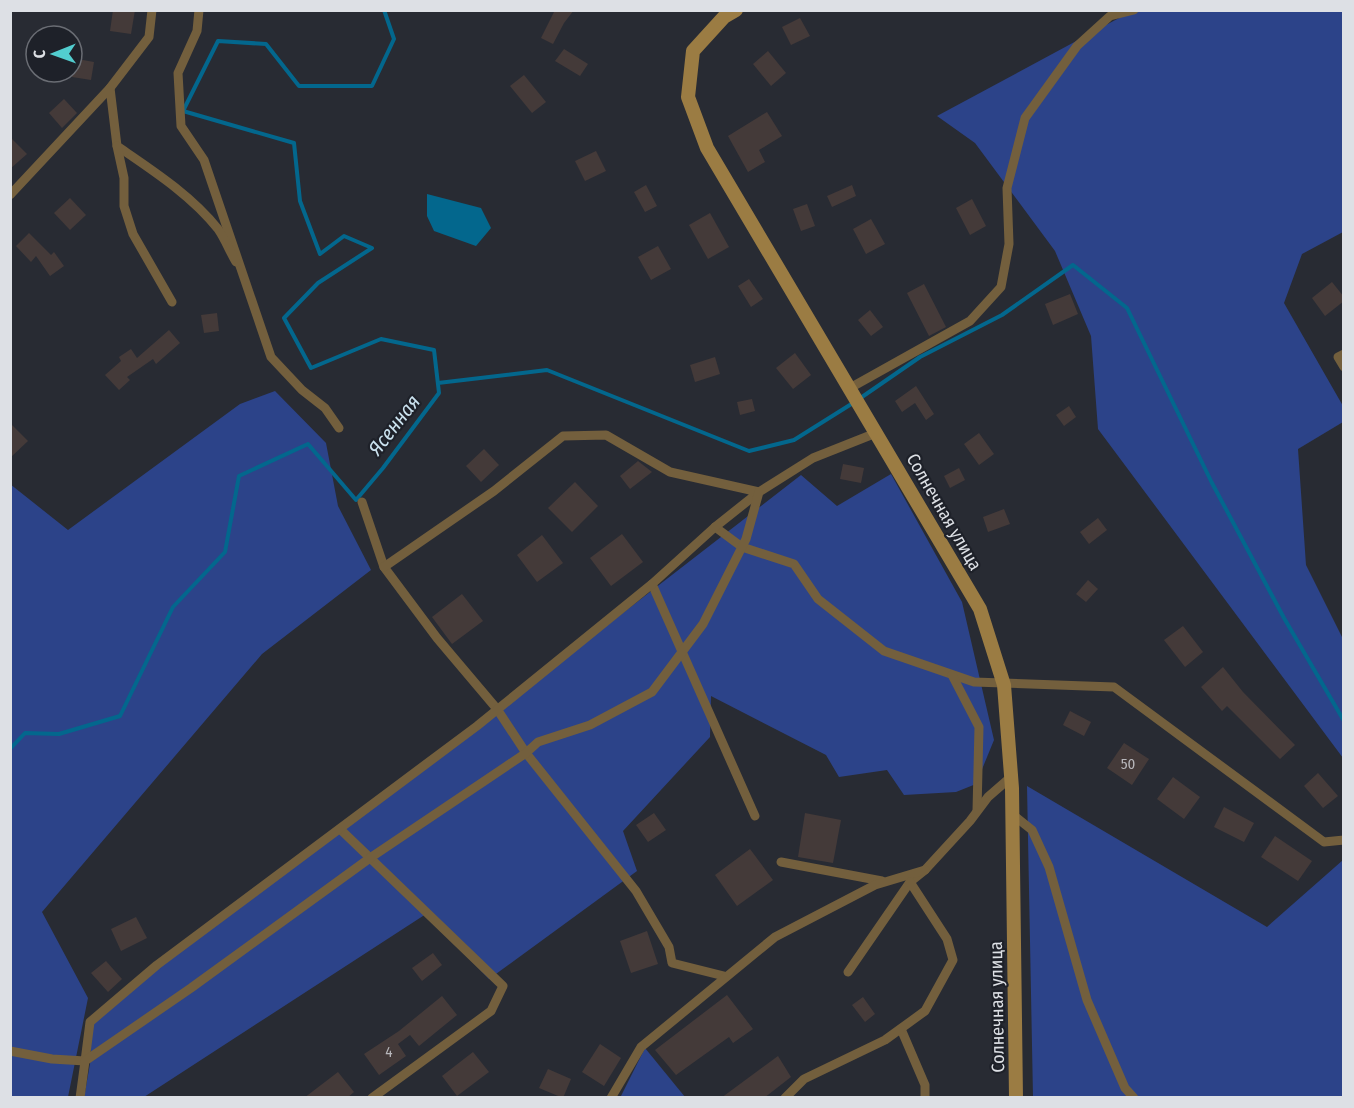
<svg xmlns="http://www.w3.org/2000/svg" width="1354" height="1108" font-family="'Fira Sans Condensed',sans-serif">
<style>
.green{fill:#2c4389}
.water{fill:#03678d}
.lines{fill:none;stroke-linecap:round;stroke-linejoin:round}
.stream{stroke:#03678d;stroke-width:4}
.building{fill:#443a39}
.street{stroke:#735f3d;stroke-width:9}
.secondary{stroke:#9b7c43;stroke-width:14}
.labels{text-anchor:middle;stroke-width:4.5;stroke-linejoin:round;paint-order:stroke}
.number-label{font-size:15px;fill:#b7b6ba}
.street-label{font-size:18px;fill:#dde0e5;stroke:#1e2129}
.water-label{font-size:20px;font-style:italic;fill:#cbe2ef;stroke:#1e2129}
</style>
<rect width="100%" height="100%" fill="#282b33"/>
<g class="green">
<path d="M1132,11h211v221l-41,22 -18,49 59,103v16l-45,27 8,116 37,74v119l-245,-329 -7,-93 -36,-85 -80,-108 -38,-27z"/>
<path d="M275,391l51,52 12,63 33,64 -109,84 -220,258 46,86 -20,99h-57l-1,-613 58,46 172,-126z"/>
<path d="M891,474l71,128 32,138 -18,44 -20,8 -52,3 -17,-25 -48,7 -13,-22 -115,-59 -1,41 -87,94 14,40 -148,108 -63,-65 -282,183 -60,1 7,-40v-42l258,-191 452,-350 36,31z"/>
<path d="M1027,786l240,141 76,-67v237h-310z"/>
<path d="M645,1048l40,49 -65,1z"/>
</g>
<path class="water" d="M427,194l54,14 10,20 -15,18 -42,-15 -7,-15z"/>
<g class="lines">
<g class="stream">
<path d="M438,383l109,-13 202,81 45,-11 59,-37"/>
<path d="M859,399l61,-42 82,-42 71,-50 54,43 85,175 72,135 60,103"/>
<path d="M10,749l15,-16 34,1 61,-18 53,-109 52,-55 14,-76 69,-32 48,56 27,-32 56,-75 -5,-43 -53,-11 -70,29 -27,-50 34,-35 54,-35 -28,-12 -24,18 -20,-53 -6,-58 -111,-32 35,-70 48,3 33,42h73l22,-47 -10,-29"/>
</g>
</g>
<g class="building">
<path d="M113,10h22l-4,24 -21,-3z"/>
<path d="M555,10h19l-10,13 -11,21 -12,-6z"/>
<path d="M800,18l10,18 -19,9 -9,-18z"/>
<path d="M564,49l24,15 -8,12 -25,-15z"/>
<path d="M768,51l18,22 -15,13 -18,-22z"/>
<path d="M72,58l22,4 -3,18 -19,-3z"/>
<path d="M524,75l22,27 -14,11 -22,-27z"/>
<path d="M64,99l13,14 -15,15 -13,-15z"/>
<path d="M767,112l15,24 -23,14 6,12 -17,10 -20,-36z"/>
<path d="M10,137l17,17 -17,15z"/>
<path d="M596,151l10,20 -21,10 -10,-20z"/>
<path d="M646,185l11,21 -12,6 -11,-20z"/>
<path d="M852,185l4,11 -24,11 -5,-11z"/>
<path d="M70,198l16,17 -16,15 -16,-17z"/>
<path d="M972,199l14,27 -16,9 -14,-27z"/>
<path d="M807,204l8,22 -14,5 -8,-22z"/>
<path d="M710,213l19,34 -21,12 -19,-34z"/>
<path d="M871,219l14,25 -19,10 -13,-25z"/>
<path d="M29,233l22,22 3,-3 10,14 -14,10 -14,-20 -5,6 -15,-16z"/>
<path d="M658,246l13,23 -20,11 -13,-23z"/>
<path d="M749,279l14,20 -12,8 -13,-21z"/>
<path d="M1332,282l12,15v4l-19,15 -13,-18z"/>
<path d="M924,284l22,43 -17,9 -22,-43z"/>
<path d="M1070,294l8,20 -25,11 -8,-21z"/>
<path d="M870,310l13,17 -12,9 -13,-16z"/>
<path d="M217,313l2,18 -15,2 -3,-18z"/>
<path d="M169,330l11,13 -24,21 -3,-5 -26,18 3,3 -11,10 -14,-15 16,-14 -2,-4 12,-8 6,9z"/>
<path d="M795,353l16,22 -18,14 -17,-21z"/>
<path d="M715,357l5,17 -25,8 -5,-17z"/>
<path d="M916,386l18,28 -8,6 -11,-17 -13,9 -7,-11z"/>
<path d="M752,399l3,12 -15,4 -3,-13z"/>
<path d="M1069,406l7,11 -12,9 -8,-11z"/>
<path d="M10,423l18,18 -18,17z"/>
<path d="M979,433l15,21 -15,11 -15,-21z"/>
<path d="M484,449l15,16 -18,17 -15,-16z"/>
<path d="M638,461l14,11 -22,17 -10,-13z"/>
<path d="M843,464l21,4 -3,15 -21,-4z"/>
<path d="M959,468l6,12 -15,8 -6,-12z"/>
<path d="M575,482l23,24 -26,26 -24,-24z"/>
<path d="M1004,509l6,15 -22,8 -5,-15z"/>
<path d="M1098,518l9,12 -18,14 -9,-12z"/>
<path d="M622,534l21,28 -32,24 -21,-28z"/>
<path d="M542,535l21,28 -26,19 -20,-27z"/>
<path d="M1088,580l10,9 -12,13 -10,-8z"/>
<path d="M462,594l21,27 -31,23 -20,-27z"/>
<path d="M1183,626l20,26 -18,15 -21,-27z"/>
<path d="M1223,667l20,25 52,53 -15,14 -53,-53 -5,5 -21,-24z"/>
<path d="M1070,711l21,11 -7,14 -21,-11z"/>
<path d="M1124,743l25,16 -17,26 -25,-17z"/>
<path d="M1318,773l20,23 -15,12 -19,-22z"/>
<path d="M1173,777l27,20 -16,22 -27,-20z"/>
<path d="M1224,807l30,16 -10,19 -30,-15z"/>
<path d="M654,813l12,17 -18,12 -12,-17z"/>
<path d="M805,813l36,7 -8,43 -35,-6z"/>
<path d="M1275,836l37,25 -14,20 -37,-24z"/>
<path d="M750,849l23,31 -36,26 -22,-31z"/>
<path d="M136,917l11,21 -26,13 -10,-22z"/>
<path d="M647,931l11,33 -27,9 -11,-32z"/>
<path d="M433,953l9,12 -20,16 -10,-13z"/>
<path d="M106,961l16,18 -14,13 -17,-19z"/>
<path d="M727,995l26,34 -20,14 -4,-6 -53,38 -21,-25z"/>
<path d="M442,996l15,19 -38,31 -9,-11 -12,9 8,12 -27,19 -15,-21 35,-23z"/>
<path d="M863,997l12,17 -10,8 -13,-17z"/>
<path d="M600,1044l21,14 -17,28 -22,-14z"/>
<path d="M473,1052l16,20 -32,24 -15,-20z"/>
<path d="M778,1056l13,21 -27,21h-43z"/>
<path d="M548,1069l23,10 -8,19 -24,-10z"/>
<path d="M338,1072l16,20 -7,6h-43z"/>
</g>
<g class="lines">
<g class="street">
<path d="M199,10l-2,21 -19,42 3,53 23,34 67,197 31,33 23,18 14,20"/>
<path d="M110,88l7,58c35,24 74,49 101,83 7,10 12,23 18,33"/>
<path d="M117,146l7,32v28l9,28 39,68"/>
<path d="M10,195l100,-107 39,-51 3,-27"/>
<path d="M1344,354l-6,3 6,10"/>
<path d="M850,388l120,-67 31,-34 8,-43 -2,-56 18,-70 52,-72 33,-30 24,-6"/>
<path d="M362,502l22,65 53,71 60,71 29,44 110,138 33,56 3,16 52,13"/>
<path d="M715,527l27,20 52,17 24,35 66,52 90,31 140,5 210,155 20,-2"/>
<path d="M652,584l103,232"/>
<path d="M952,675l27,52 -2,84"/>
<path d="M1012,814l20,16 17,37 38,133 38,88 9,10"/>
<path d="M340,829l163,157 -12,25 -119,87"/>
<path d="M781,862l101,19"/>
<path d="M848,972l62,-90 15,-12 45,-49 18,-24 23,-20"/>
<path d="M901,1029l24,56v13"/>
<path d="M10,1051l42,8 33,2 5,-39 67,-57 320,-239 175,-142 63,-57 44,-35 -89,-20 -64,-37 -43,1 -69,55 -110,76"/>
<path d="M80,1098l5,-37 106,-73 179,-130 156,-105 12,-11 52,-17 62,-33 51,-68 43,-85 13,-47 54,-34 63,-25"/>
<path d="M611,1098l30,-51 134,-110 100,-52 50,-15"/>
<path d="M785,1098l19,-19 81,-39 40,-29 28,-51 -6,-21 -37,-57"/>
</g>
<path class="secondary" d="M736,10l-12,7 -31,34 -5,46 19,51 273,461 24,76 8,103 4,310"/>
</g>
<g class="labels">
<g class="number-label">
<text x="1128" y="769">50</text>
<text x="389" y="1057">4</text>
</g>
<g class="street-label">
<text transform="translate(944 512) rotate(60)" y="6">Солнечная улица</text>
<text transform="translate(997 1007) rotate(-91)" y="6">Солнечная улица</text>
</g>
<g class="water-label">
<text transform="translate(394 425) rotate(-52)" y="7">Ясенная</text>
</g>
</g>
<rect width="1354" height="1108" fill="none" stroke="#dde0e5" stroke-width="24"/>
<g transform="translate(54 54) rotate(269)"><circle r="28" fill="#1e2129" stroke="#6a6d74" stroke-width="1.5"/>
<path d="M0-4.5L10 22L0 15L-10 22Z" fill="#52cdcf"/>
<text y="-9" font-size="16" font-weight="bold" text-anchor="middle" fill="#dde0e5">С</text>
</g>
</svg>
